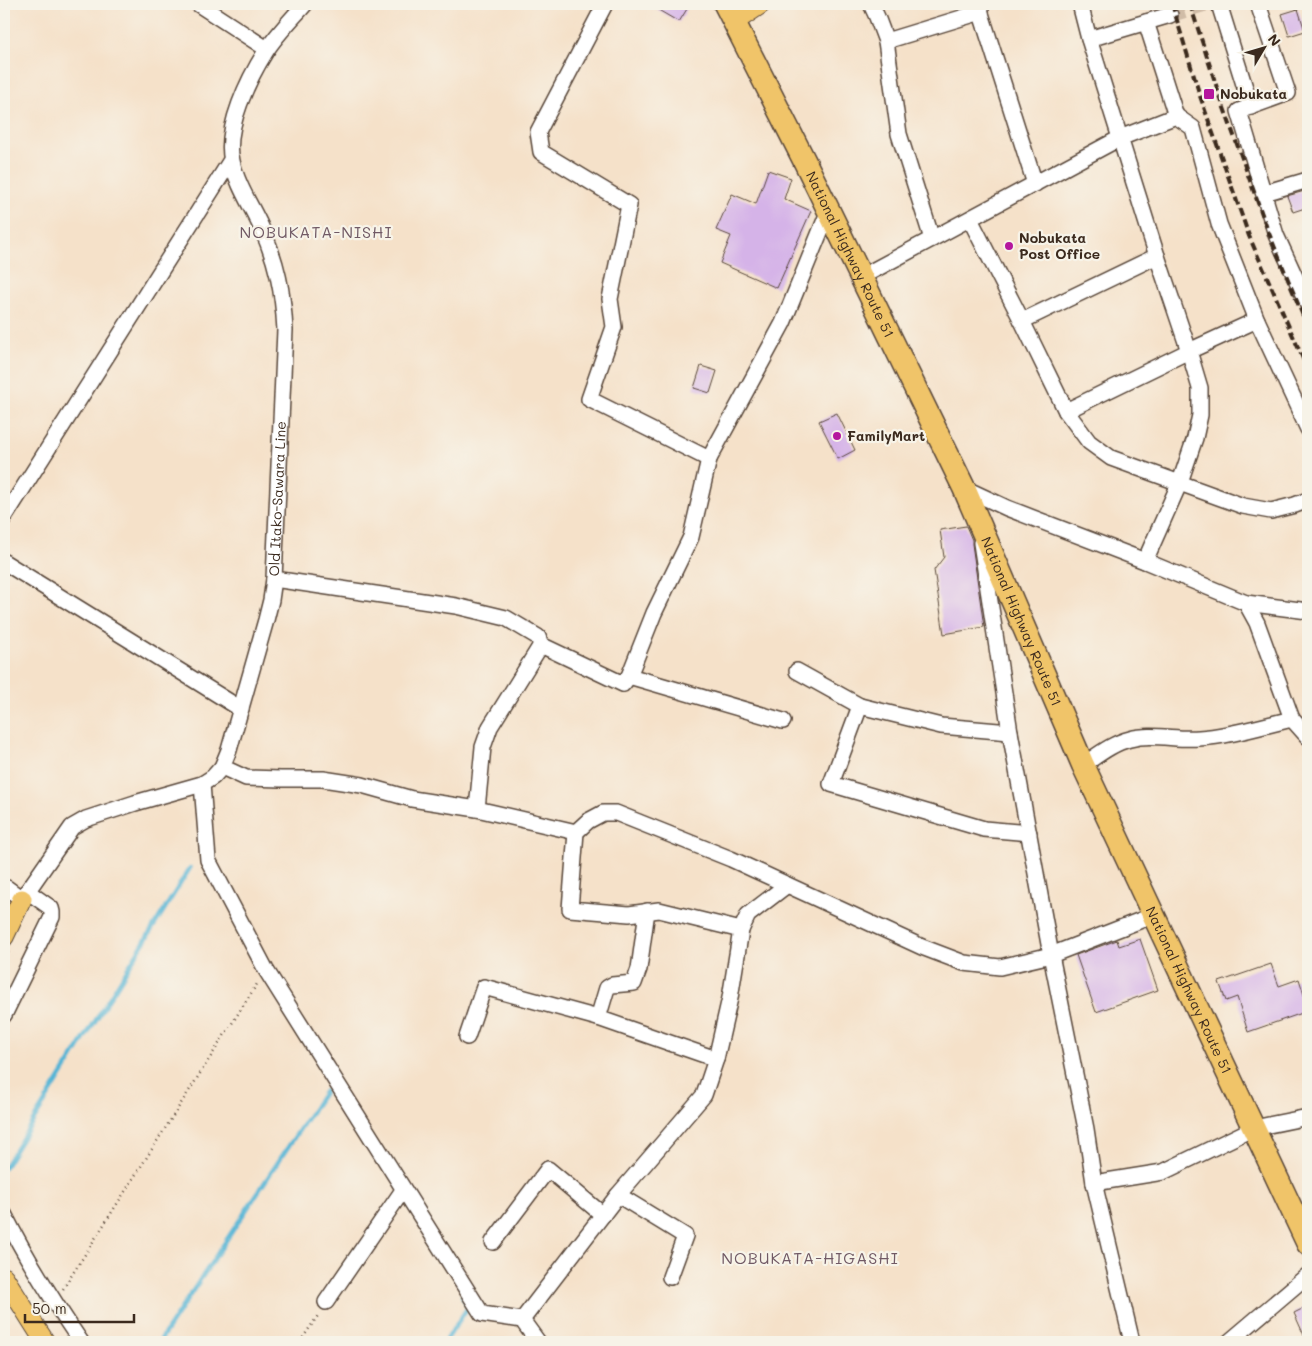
<svg xmlns="http://www.w3.org/2000/svg" width="1312" height="1346" font-family="Mali,sans-serif">
<style>
.lines{fill:none;stroke-linecap:round;stroke-linejoin:round}
.stream{stroke:#56b5d5;stroke-width:4.5}
.building{fill:#d5b3e8}
.minor-tunnel{stroke:#d0bca7;stroke-width:15;stroke-dasharray:15 8;stroke-linecap:butt}
.minor-casing{stroke:#574538;stroke-width:18}
.major-casing{stroke:#574538;stroke-width:21}
.highway-casing{stroke:#574538;stroke-width:25}
.path{stroke:#574538;stroke-width:2.5;stroke-dasharray:1 4;stroke-linecap:butt}
.minor{stroke:#fff;stroke-width:15}
.major{stroke:#f0c469;stroke-width:19}
.highway{stroke:#f0c469;stroke-width:22}
.rail{stroke:#3b2a1e;stroke-width:4;stroke-dasharray:8 4;stroke-linecap:butt}
.poi-dot{fill:#b5179e;stroke:#f7f3e8;stroke-width:2}
.labels{text-anchor:middle;stroke-width:4.5;stroke-linejoin:round;paint-order:stroke}
.poi-label{font-size:14px;font-weight:bold;fill:#3b2a1e;stroke:#f7f3e8;text-anchor:start}
.street-label{font-size:14px;fill:#3b2a1e;stroke:#f7f3e8}
.quarter-label{font-size:16px;letter-spacing:1px;fill:#715a65;stroke:#f7f3e8}
</style>
<rect width="100%" height="100%" fill="#f7f3e8"/>
<filter id="ink" filterUnits="userSpaceOnUse"><feTurbulence type="fractalNoise" baseFrequency=".02" numOctaves="2"/><feDisplacementMap in="SourceGraphic" scale="10" xChannelSelector="R" yChannelSelector="G"/><feConvolveMatrix kernelMatrix="1 2 1 2 8 2 1 2 1" color-interpolation-filters="sRGB"/></filter>
<filter id="wash" filterUnits="userSpaceOnUse"><feTurbulence type="fractalNoise" baseFrequency=".0096" numOctaves="4" result="noise"/><feDisplacementMap in="SourceGraphic" scale="20" xChannelSelector="R" yChannelSelector="G"/><feGaussianBlur stdDeviation="1.12" result="paint"/><feColorMatrix in="noise" values="0 0 0 0 0 0 0 0 0 0 0 0 0 0 0 0 0 1.4 0 .05"/><feComposite in="paint" operator="in"/></filter>
<g filter="url(#wash)">
<rect width="100%" height="100%" fill="#f5e1c9"/>
<g class="lines">
<g class="stream">
<path d="M4,1168l186,-300"/>
<path d="M159,1342l166,-251"/>
<path d="M445,1342l23,-35 -6,-11"/>
</g>
</g>
<g id="blocks">
<g class="building">
<path d="M648,4h42l-11,18z"/>
<path d="M1298,9l7,22 -16,5 -7,-22z"/>
<path d="M768,170l23,8 -7,21 27,12 -34,77 -57,-25 11,-27 -15,-6 16,-36 24,10z"/>
<path d="M1308,190v17l-15,5 -6,-16z"/>
<path d="M701,366l16,5 -7,22 -16,-5z"/>
<path d="M837,413l18,37 -17,9 -19,-38z"/>
<path d="M966,526l6,14v4l12,83 -40,7 -10,-64 10,-13 -4,-27z"/>
<path d="M1140,939l18,51 -62,22 -20,-57 41,-15 2,6z"/>
<path d="M1271,964l8,22 20,-7 9,28v4l-60,21 -11,-35 -11,4 -7,-19z"/>
<path d="M1308,1306v36h-1l-13,-29z"/>
</g>
</g>
</g>
<g filter="url(#ink)">
<use href="#blocks" fill-opacity="0" stroke="#574538" stroke-width="1"/>
<g class="lines">
<path class="minor-tunnel" d="M1170,15l35,-11"/>
<defs>
<g id="minor">
<path d="M198,4l69,45"/>
<path d="M605,4l-67,128 3,20 88,53 -19,94 4,28 -25,72 120,60"/>
<path d="M871,4l6,13 9,24 13,93 33,105"/>
<path d="M978,4l57,180"/>
<path d="M1080,4l9,35 68,217 32,95 11,37v27l-5,23 -15,44 -35,79"/>
<path d="M1219,4l32,103"/>
<path d="M1258,4l30,89 -49,18 37,124 32,70"/>
<path d="M1089,39l81,-24"/>
<path d="M886,41l95,-29"/>
<path d="M1176,116l17,12 26,96 38,96 51,109"/>
<path d="M1264,193l44,-13"/>
<path d="M970,219l52,102 44,90 23,31 22,16 132,48 28,5 24,-6 13,-5"/>
<path d="M861,277l259,-139 56,-22 -30,-94"/>
<path d="M1022,321l135,-65"/>
<path d="M1066,411l123,-60 68,-31"/>
<path d="M964,488l43,20 138,53 101,42 11,20 35,96 16,18"/>
<path d="M4,518l227,-358"/>
<path d="M981,543l29,189 41,223 35,174 8,54 38,159"/>
<path d="M4,562l237,147"/>
<path d="M274,579l182,27 50,12 32,19 3,8 82,39 6,-8 25,-63 37,-76 18,-78 74,-136 46,-113"/>
<path d="M1246,603l62,8"/>
<path d="M797,671l63,35 81,20 69,6"/>
<path d="M629,676l154,45"/>
<path d="M860,706l-29,78 153,45 45,4"/>
<path d="M1083,765c15,-10 30,-22 47,-26 22,-6 46,1 69,-1 31,-2 63,-12 93,-19"/>
<path d="M222,767l24,11 35,1h42l39,6 50,14 65,10 99,23 12,-11 15,-8h13l115,46 191,88 42,16 36,4 51,-12 103,-40"/>
<path d="M202,784l6,76 58,110 216,344 40,6 16,22"/>
<path d="M477,809l6,-62 7,-20 51,-82"/>
<path d="M576,832l-6,77 59,5 30,-4 82,20"/>
<path id="s1" d="M4,889l3,-1 15,11 50,-72 14,-8 49,-16 67,-19 11,-7 9,-10 7,-17 37,-130 5,-20 3,-21 11,-249c-2,-38 -8,-69 -24,-103 -10,-22 -24,-42 -29,-66 -8,-33 17,-83 34,-110 11,-17 26,-32 39,-47"/>
<path d="M4,1015l48,-98v-5l-1,-4 -24,-17"/>
<path d="M598,1018l9,-30 5,-3 22,-2 5,-14 8,-58"/>
<path d="M467,1037l17,-50 114,31 118,41"/>
<path d="M1094,1183l69,-11 91,-44 54,-11"/>
<path d="M618,1195l67,41 -15,41"/>
<path d="M4,1214c22,44 49,87 77,128"/>
<path d="M493,1242l55,-73 55,46"/>
<path d="M326,1302l77,-112"/>
<path d="M522,1320l96,-125 86,-100 12,-36 14,-61 11,-68 7,-15 39,-30"/>
<path d="M1229,1342l79,-67"/>
</g>
<g id="major">
<path d="M734,22l27,-18"/>
<path d="M4,937l18,-38"/>
<path d="M4,1277l41,65"/>
</g>
<g id="highway">
<path id="s2" d="M725,4l80,158 159,326 119,277 225,479"/>
</g>
</defs>
<use href="#minor" class="minor-casing"/>
<use href="#major" class="major-casing"/>
<use href="#highway" class="highway-casing"/>
<g class="path">
<path d="M4,961l5,-9"/>
<path d="M4,1249l4,7"/>
<path d="M63,1289l194,-305"/>
<path d="M300,1342l19,-28"/>
</g>
<use href="#minor" class="minor"/>
<use href="#major" class="major"/>
<use href="#highway" class="highway"/>
<g class="rail">
<path d="M1172,4l28,92 49,140 59,134"/>
<path d="M1190,4l28,87 50,140 40,97"/>
</g>
</g>
</g>
<g class="poi-dot">
<rect x="1203" y="88" width="12" height="12" rx="2.5"/>
<circle cx="1009" cy="246" r="5"/>
<circle cx="837" cy="436" r="5"/>
</g>
<g class="labels">
<g class="poi-label">
<text x="1220" y="99">Nobukata</text>
<text x="1019" y="243">Nobukata<tspan x="1019" dy="16">Post Office</tspan></text>
<text x="847" y="441">FamilyMart</text>
</g>
<g class="street-label">
<text dy="5" stroke="none"><textPath href="#s2" startOffset="280">National Highway Route 51</textPath></text>
<text dy="5" stroke="none"><textPath href="#s1" startOffset="549">Old Itako-Sawara Line</textPath></text>
<text dy="5" stroke="none"><textPath href="#s2" startOffset="685">National Highway Route 51</textPath></text>
<text dy="5" stroke="none"><textPath href="#s2" startOffset="1090">National Highway Route 51</textPath></text>
</g>
<g class="quarter-label">
<text x="316" y="238">NOBUKATA-NISHI</text>
<text x="810" y="1264">NOBUKATA-HIGASHI</text>
</g>
</g>
<rect width="1312" height="1346" fill="none" stroke="#f7f3e8" stroke-width="20"/>
<g transform="translate(1264 48) rotate(52)" stroke="#f7f3e8" stroke-width="4" paint-order="stroke">
<path d="M0-4L9 19L0 12L-9 19Z" fill="#3b2a1e"/>
<text y="-8" font-size="14" font-weight="bold" text-anchor="middle" fill="#3b2a1e">N</text>
</g>
<path d="M25 1314v8h109v-8" fill="none" stroke="#3b2a1e" stroke-width="2.5"/>
<text x="32" y="1314" font-size="15" fill="#3b2a1e" stroke="#f7f3e8" stroke-width="4" paint-order="stroke">50 m</text>
</svg>
